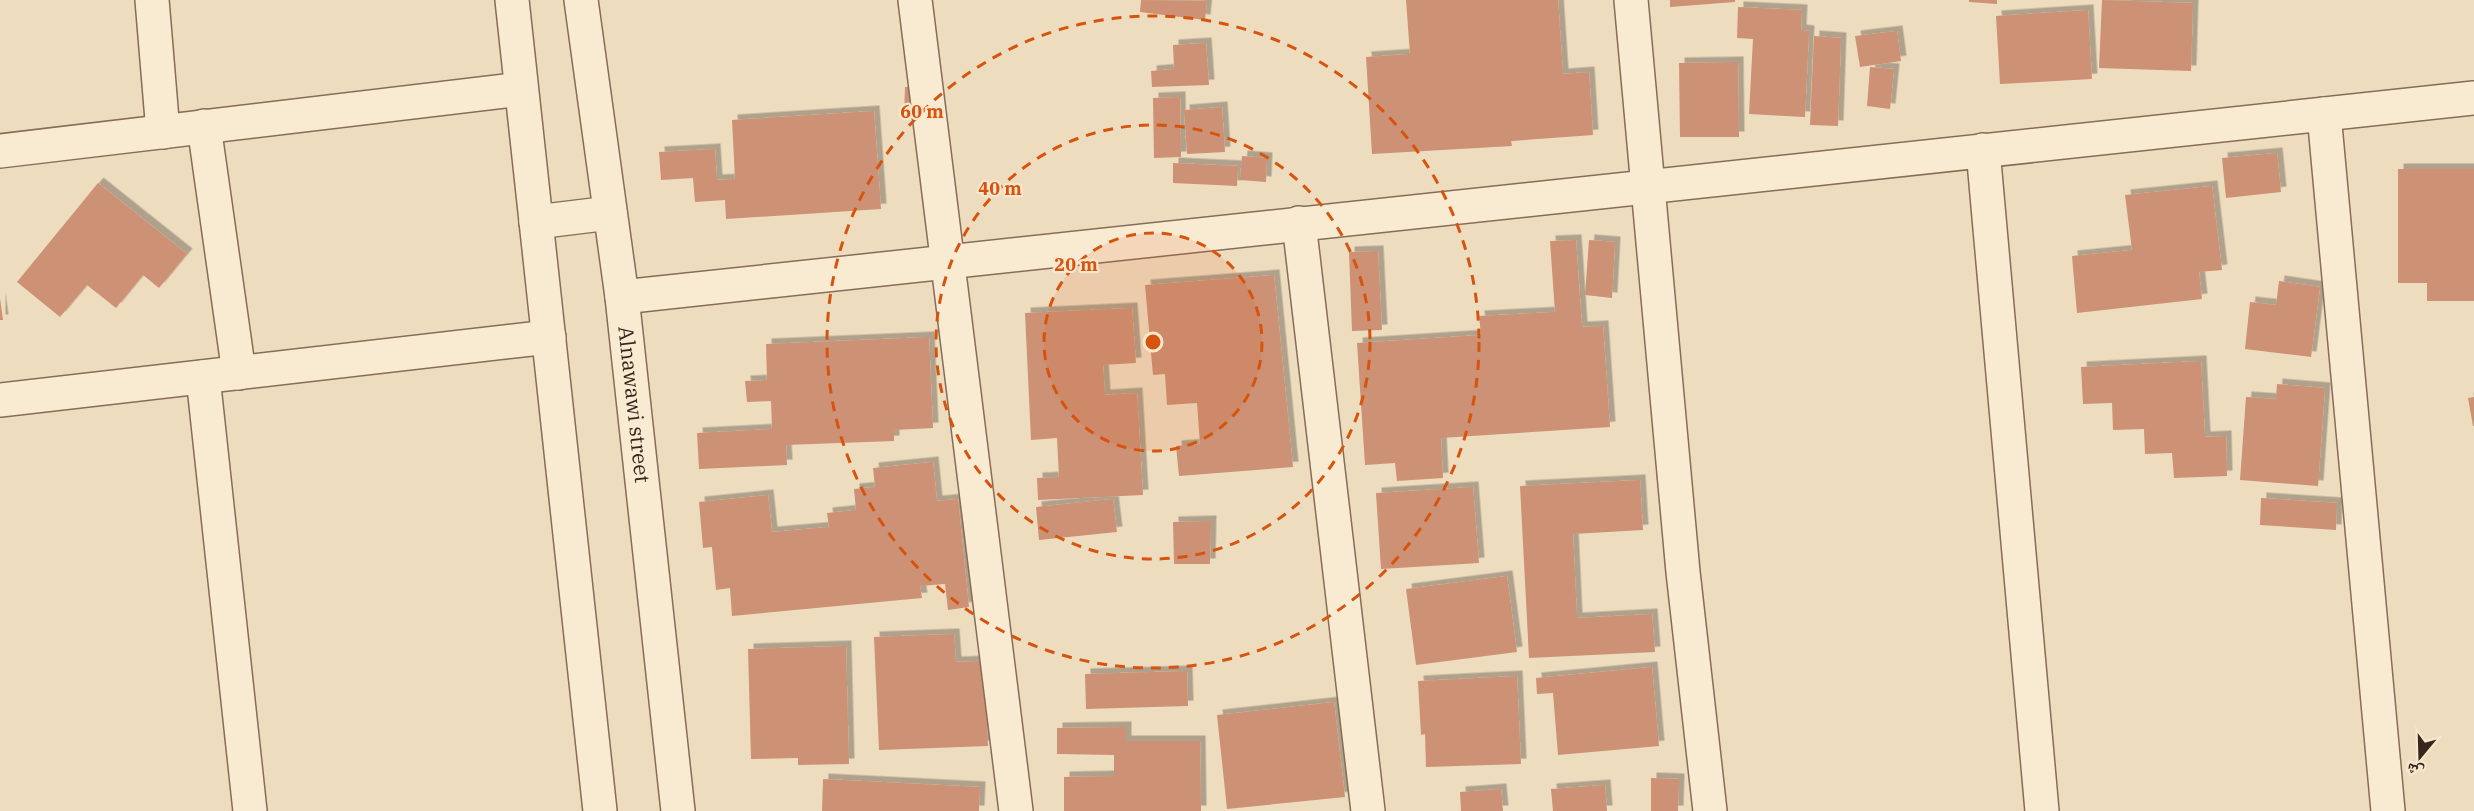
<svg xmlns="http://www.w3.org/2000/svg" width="2474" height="811" font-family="'IBM Plex Serif','Noto Naskh Arabic',serif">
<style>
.building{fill:#cd9174;filter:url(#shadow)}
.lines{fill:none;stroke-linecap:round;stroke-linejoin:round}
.minor-casing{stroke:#876c57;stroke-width:36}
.minor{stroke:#f9ead2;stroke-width:33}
.ring{fill:none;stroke:#d6540e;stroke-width:3;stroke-dasharray:10 8}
.labels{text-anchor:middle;stroke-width:4.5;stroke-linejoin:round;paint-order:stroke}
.street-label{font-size:21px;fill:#36261c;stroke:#f6e7ce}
.centre{fill:#d6540e;stroke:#f6e7ce;stroke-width:3}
.ring-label{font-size:18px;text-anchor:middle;font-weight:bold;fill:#d6540e;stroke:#f6e7ce;stroke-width:4.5;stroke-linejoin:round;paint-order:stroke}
</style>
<defs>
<filter id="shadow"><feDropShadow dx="5.5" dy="-5.5" stdDeviation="0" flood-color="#0004"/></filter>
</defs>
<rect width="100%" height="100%" fill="#eedcbf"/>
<g class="building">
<path d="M1141,0l66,1 -2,19 -65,-8z"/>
<path d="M1406,0h152l5,74 26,-2 4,63 -82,6 1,5 -140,8 -6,-97 44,-3z"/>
<path d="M1670,0h65v2l-65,5z"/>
<path d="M1969,0h28v4l-28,-2z"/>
<path d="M2102,0l91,3 -2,68 -92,-3z"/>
<path d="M1738,7l64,3 -1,20 8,1 -4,86 -56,-3 4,-75 -16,-1z"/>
<path d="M2088,10l4,69 -92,5 -4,-68z"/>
<path d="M1897,31l4,30 -41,6 -5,-31z"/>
<path d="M1814,36l27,2 -3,88 -28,-1z"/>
<path d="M1206,43l3,42 -57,2 -1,-16 23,-2 -1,-24z"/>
<path d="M1738,62l1,75h-59l-1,-74z"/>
<path d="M1870,67l24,2 -4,40 -23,-3z"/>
<path d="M905,87h17l-1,29h-17z"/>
<path d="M1180,97l1,60 -27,1 -1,-60z"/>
<path d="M1222,107l3,45 -38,2 -3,-44z"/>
<path d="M874,111l7,98 -155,10 -1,-19 -30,2 -2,-24 -32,2 -2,-28 56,-3 2,31 18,-1 -3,-59z"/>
<path d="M2277,153l4,39 -55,6 -4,-40z"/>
<path d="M1242,156l25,2 -1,24 -26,-2z"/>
<path d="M1173,163l65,3 -1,20 -64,-3z"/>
<path d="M2398,169h76v132h-47v-18h-29z"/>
<path d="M98,183l89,71 -28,34 -16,-13 -27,33 -29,-23 -27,32 -43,-35z"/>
<path d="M2212,186l10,84 -23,2 3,27 -125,14 -5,-57 60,-6 -7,-55z"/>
<path d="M1576,240l6,87 21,-1 7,101 -169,11 2,40 -46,3 -2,-18 -30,2 -8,-122 124,-8 -2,-19 76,-4 -5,-71z"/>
<path d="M1589,240l26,2 -3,56 -27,-3z"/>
<path d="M1378,251l4,79 -30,1 -3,-79z"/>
<path d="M1274,275l19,192 -114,9 -3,-30 24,-2 -3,-41 -30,2 -2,-31 -12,1 -8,-90z"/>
<path d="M2279,281l41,6 -9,70 -66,-8 5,-47 26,3z"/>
<path d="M0,298l3,22h-3z"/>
<path d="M1132,308l4,55 -33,2 2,30 32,-2 6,102 -105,5 -1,-22 22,-1 -2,-39 -26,2 -6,-127z"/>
<path d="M929,337l4,91 -39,2v11l-108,4 1,20 -88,4 -2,-36 75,-4 -1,-28 -24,1 -2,-21 22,-1 -1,-36z"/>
<path d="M2201,361l4,76 21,-1 1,40 -53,2 -2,-25 -27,1 -1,-25 -31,1 -1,-27 -29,1 -2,-37z"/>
<path d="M2277,384l48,4 -7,98 -78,-6 6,-83 30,2z"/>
<path d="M2474,397v29h-1l-5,-28z"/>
<path d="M933,462l4,39 21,-2 11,108 -21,3 -3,-26 -25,2 2,12 -190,18 -2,-28 -14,2 -4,-43 -9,1 -4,-46 69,-7 4,37 57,-5 -2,-14 29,-3 -2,-21 21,-2 -2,-19z"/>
<path d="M1640,480l3,50 -70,4 4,84 75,-4 3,38 -126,6 -9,-172z"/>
<path d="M1473,487l6,76 -98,6 -5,-76z"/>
<path d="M2261,498l76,5 -1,27 -76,-5z"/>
<path d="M1113,499l4,33 -78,8 -3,-33z"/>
<path d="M1211,521l-1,43h-36l-1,-42z"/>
<path d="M1507,576l10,76 -101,13 -10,-76z"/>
<path d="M954,634l2,28 28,-1 4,85 -109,4 -5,-113z"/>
<path d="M846,646l3,118 -51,1v-7l-47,1 -3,-110z"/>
<path d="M1652,667l7,79 -101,9 -5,-62 -16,1 -1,-16z"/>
<path d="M1187,671l1,35 -102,3 -1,-35z"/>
<path d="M1517,676l4,88 -95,3 -1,-33 -4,1 -3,-54z"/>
<path d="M1334,702l11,95 -118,12 -10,-94z"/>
<path d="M1126,727v14h74l1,70h-137v-34l50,-1v-21l-57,-1v-26z"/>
<path d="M1651,778l28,1 -1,32h-27z"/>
<path d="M823,779l157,8 -1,24h-157z"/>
<path d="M1605,785l2,26h-54l-2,-22z"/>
<path d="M1501,789l2,22h-42l-1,-19z"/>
</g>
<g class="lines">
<defs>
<g id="minor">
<path d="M152,0l11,132"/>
<path d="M512,0l88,811"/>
<path id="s1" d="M581,0l41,297 56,514"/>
<path d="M915,0l101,811"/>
<path d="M1631,0l52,572 27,239"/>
<path d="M2324,114l64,697"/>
<path d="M204,126l35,247"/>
<path d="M1983,150l59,661"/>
<path d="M0,151l521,-62"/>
<path d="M536,222l74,-9"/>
<path d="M1299,223l69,588"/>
<path d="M622,297l1852,-199"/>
<path d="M203,377l47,434"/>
<path d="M0,400l549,-63"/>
</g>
</defs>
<use href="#minor" class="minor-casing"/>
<use href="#minor" class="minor"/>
</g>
<circle cx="1153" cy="342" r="109" fill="#d6540e" fill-opacity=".12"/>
<g class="ring">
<circle cx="1153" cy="342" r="109"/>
<circle cx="1153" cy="342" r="217"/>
<circle cx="1153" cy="342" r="326"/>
</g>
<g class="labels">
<g class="street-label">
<text dy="7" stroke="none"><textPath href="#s1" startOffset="408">Alnawawi street</textPath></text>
</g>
</g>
<circle cx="1153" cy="342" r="9" class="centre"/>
<g class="ring-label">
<text x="922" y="118">60 m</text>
<text x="1000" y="195">40 m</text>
<text x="1076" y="271">20 m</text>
</g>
<g transform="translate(2420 757) rotate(199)" stroke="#f6e7ce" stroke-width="4.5" paint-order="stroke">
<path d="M0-4.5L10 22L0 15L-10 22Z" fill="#36261c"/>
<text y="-9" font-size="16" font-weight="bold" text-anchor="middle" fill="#36261c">ش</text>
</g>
</svg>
